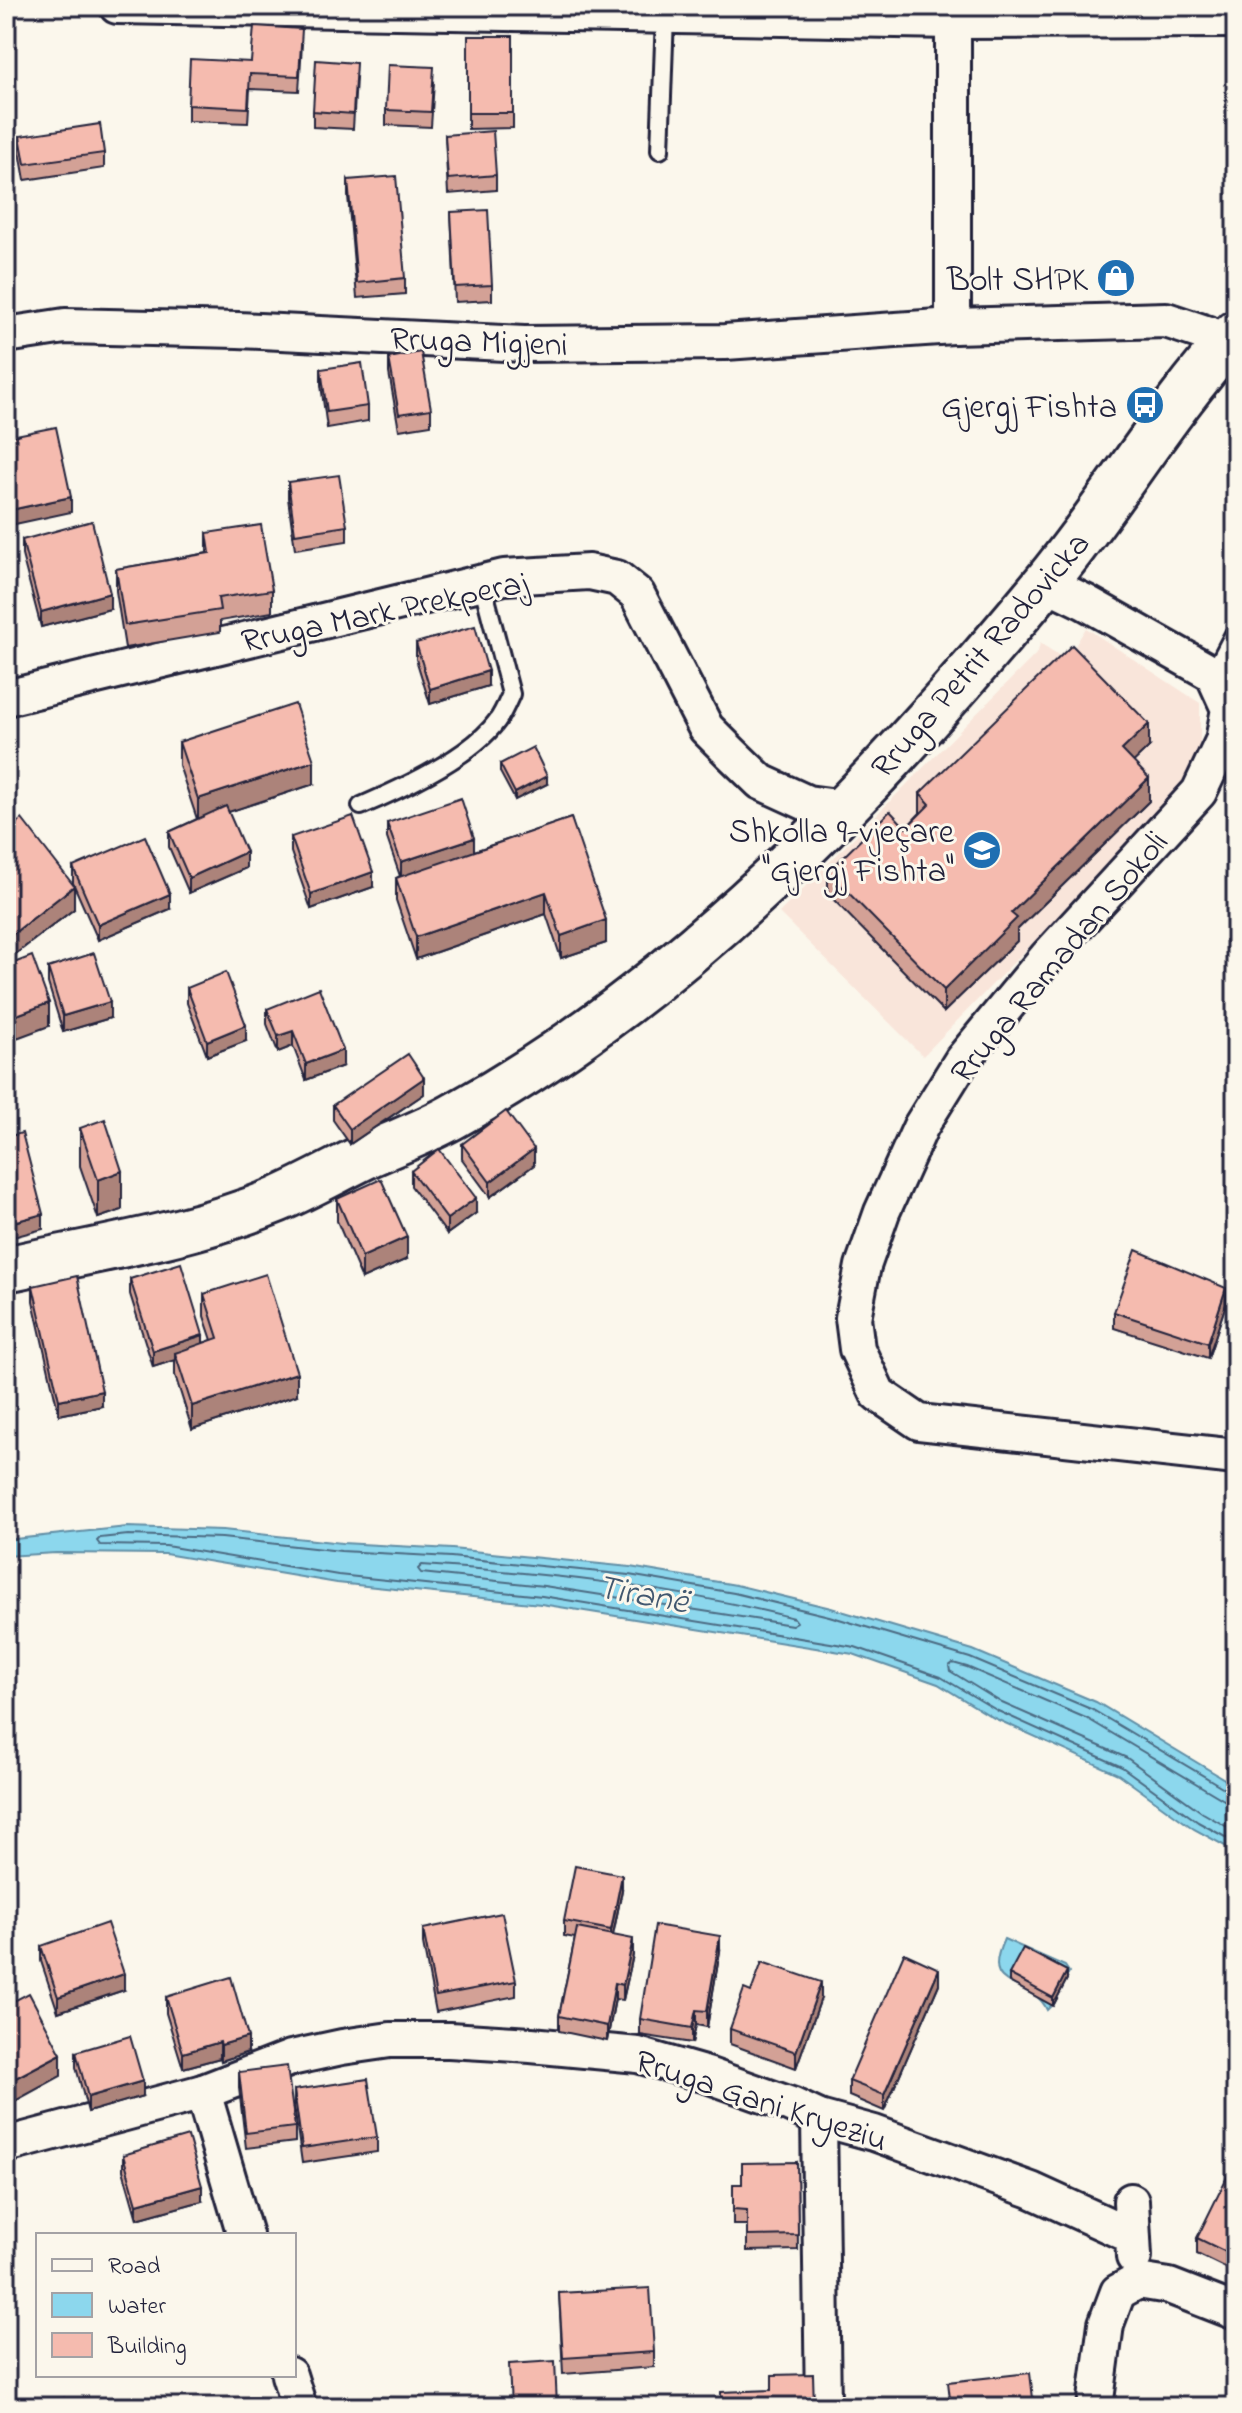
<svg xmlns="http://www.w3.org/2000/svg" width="1242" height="2413" font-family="'Indie Flower',sans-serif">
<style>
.built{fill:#f9e5da}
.water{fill:#8cd7ed;stroke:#628fa6;stroke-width:2}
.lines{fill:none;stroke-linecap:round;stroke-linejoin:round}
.shore{stroke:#4c6a82;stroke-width:2}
.lane-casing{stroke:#22223b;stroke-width:22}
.street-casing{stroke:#22223b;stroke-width:40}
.secondary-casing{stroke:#22223b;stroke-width:50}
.lane{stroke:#fbf7ec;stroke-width:16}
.street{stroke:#fbf7ec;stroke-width:34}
.secondary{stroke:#fbf7ec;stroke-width:44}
.wall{fill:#d3a196;stroke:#22223b;stroke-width:2}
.shaded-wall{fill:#ac837a;stroke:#22223b;stroke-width:2}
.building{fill:#f5bbaf;stroke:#22223b;stroke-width:2}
.labels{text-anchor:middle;stroke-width:6;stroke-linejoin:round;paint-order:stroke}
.poi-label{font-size:34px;fill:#22223b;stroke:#fbf7ec;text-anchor:end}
.street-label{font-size:34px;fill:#22223b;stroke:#fbf7ec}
.water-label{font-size:36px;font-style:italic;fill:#425870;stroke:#fbf7ec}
</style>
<rect width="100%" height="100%" fill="#fbf7ec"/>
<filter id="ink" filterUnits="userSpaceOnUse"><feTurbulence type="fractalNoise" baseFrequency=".0125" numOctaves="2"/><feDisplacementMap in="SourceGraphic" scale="16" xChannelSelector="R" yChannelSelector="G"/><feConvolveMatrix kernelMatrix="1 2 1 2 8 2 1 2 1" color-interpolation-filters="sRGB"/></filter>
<g filter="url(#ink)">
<path class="built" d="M1086,628l114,75v48l-15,35 -262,270 -144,-143 259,-261 2,-9 26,17z"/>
<g class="water">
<path d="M127,1527l96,3 119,13 110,6 178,18 106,18 95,23 142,42 123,52 140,84v66l-42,-23 -76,-55 -124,-56 -56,-34 -85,-30 -312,-50 -204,-21 -172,-29 -109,-1 -50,3v-16z"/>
<path d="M1004,1939l61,27 4,6 -16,32 -6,6c-16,-36 -69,-14 -43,-71z"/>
</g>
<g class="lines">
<g class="shore">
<path d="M422,1565c125,8 251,22 372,53l3,4 -5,3 -248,-39 -123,-13 -3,-4z"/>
<path d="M1236,1792l-7,-1 -136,-81 -123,-52 -141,-42 -95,-23 -105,-18 -178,-18 -110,-6 -119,-13 -94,-3 -28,3 -3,3 3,4 66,1 172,29 204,21 313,51 86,30 57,34 124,56 76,55 38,21"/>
<path d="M1236,1803l-12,-3 -136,-81 -121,-52 -14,-4 -4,3 1,5 52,32 125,55 76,55 33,19"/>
</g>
<defs>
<g id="lane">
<path d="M660,150l5,-134"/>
<path d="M1213,674l23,-44"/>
<path d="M361,806c40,-17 110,-49 136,-85 6,-8 10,-18 14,-27l-29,-111"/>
</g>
<g id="street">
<path d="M117,6l836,15 283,-1"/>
<path d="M953,326v-305"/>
<path d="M6,335l59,-9 173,4 286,14 201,-2 228,-16 213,-6 63,21"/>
<path d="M1046,583l39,19 128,72 16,35 -6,32 -24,51 -152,165 -85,103 -41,66 -39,86 -19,54 -10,52 4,31 21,45 41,28 317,35"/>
<path d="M6,698l498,-121 85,-5 28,6 20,16 69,134 25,25 30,29 46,21 38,5"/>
<path d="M203,2092l42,143"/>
<path d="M819,2118l4,289"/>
<path d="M6,2145l197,-53 88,-34 51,-11 48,-7h59l82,5 107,10 69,20 84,30 28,13 55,15 157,57 101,46"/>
<path d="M1131,2201l3,56"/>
<path d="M1138,2281l31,5 67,26"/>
<path d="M289,2375l10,32"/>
<path d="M1095,2407l11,-83 12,-32 20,-11"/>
</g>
<path id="secondary" d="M6,1269c90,-20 186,-34 271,-69 32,-14 62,-31 93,-46 29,-13 60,-24 87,-40 226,-125 422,-330 585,-527 68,-81 122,-176 194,-254"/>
</defs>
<use href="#lane" class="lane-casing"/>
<use href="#street" class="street-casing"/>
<use href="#secondary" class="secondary-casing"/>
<use href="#lane" class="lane"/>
<use href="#street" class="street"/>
<use href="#secondary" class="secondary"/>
</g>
<g class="wall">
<path d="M468,36h45v92l-45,1z"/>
<path d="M302,44l-3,47 -49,-2 -2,34 -60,-2v-16l63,-43z"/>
<path d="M356,78l-3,51 -40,-2v-16z"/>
<path d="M434,82l-3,45 -45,-2v-15z"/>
<path d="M445,135l51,40v15l-48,4z"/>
<path d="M20,136l84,17v15l-79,12 -5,-28z"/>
<path d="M348,180l57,98v16l-48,4 -9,-102z"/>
<path d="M6,195l4,32v16h-4z"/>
<path d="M451,212l41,73v15l-37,2z"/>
<path d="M389,358l42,51v16l-32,5 -10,-57z"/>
<path d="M321,369l47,37v15l-41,7 -6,-43z"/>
<path d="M288,482l59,44v15l-52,8 -7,-51z"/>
<path d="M207,533l65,57v22l-52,9v11l-95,16 -9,-57v-22l91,-16z"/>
<path d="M22,540l88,69 -69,18 -19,-72z"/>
<path d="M416,643l72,43 -58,18 -14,-45z"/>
<path d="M179,742l135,42 -86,28 18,56 -57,25 -20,-46v-15l28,-13 -18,-54z"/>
<path d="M1149,747l-16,15 16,39 -132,129v11l-73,71 -116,-118v-22l78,-44 14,-15v-20z"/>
<path d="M500,764l47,20 -32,16 -15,-28z"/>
<path d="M571,818l35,125 -45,15 -15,-44 -130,45 -20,-59v-22l4,-2 -13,-38v-15l87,28z"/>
<path d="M6,832l68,77 -65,50 -3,-4z"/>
<path d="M291,837l82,50 -62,22 -20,-57z"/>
<path d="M73,867l97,42 -72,31 -25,-57z"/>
<path d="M48,968l62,50 -47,14 -15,-49z"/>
<path d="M187,988l59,53 -39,15 -20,-53z"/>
<path d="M267,1009l76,57 -37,14 -13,-34 -15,6 -11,-28z"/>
<path d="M424,1094l-74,50 -17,-24v-15z"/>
<path d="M80,1128l42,82 -24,8 -18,-52z"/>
<path d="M462,1144l72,21 -44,32 -28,-38z"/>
<path d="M411,1171l65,42 -29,21 -36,-48z"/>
<path d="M337,1199l70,60 -45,20 -25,-58z"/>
<path d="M130,1279l73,64 9,-3 -8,-24v-22l93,101 -105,34 -17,-54v-15l-22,7 -23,-73z"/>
<path d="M33,1286l69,120 -43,9 -26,-114z"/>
<path d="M1226,1304l-18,54 -94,-30v-16z"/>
<path d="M1236,1380v25h-3v-16z"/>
<path d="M622,1890l-9,45 20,20 -10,45 -8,-1 -8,42 -48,-10v-15l16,-78 -11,-2v-15z"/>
<path d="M423,1929l93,52v15l-80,16 -13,-68z"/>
<path d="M41,1946l83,44 -66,22 -17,-51z"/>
<path d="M720,1951l-13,76 -11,-2 -4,18 -52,-8v-16z"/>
<path d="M1009,1974l58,5 -14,27 -44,-24z"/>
<path d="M939,1984l-55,127 -35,-15v-15z"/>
<path d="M751,1992l70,6 -25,70 -66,-24v-15z"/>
<path d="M166,1997l82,55 -27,9 -1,-3 -37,10 -17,-55z"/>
<path d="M76,2052l67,44 -55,16 -12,-45z"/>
<path d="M239,2072l56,55v15l-49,6 -7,-60z"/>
<path d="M294,2090l83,47v15l-75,11 -8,-57z"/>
<path d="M123,2155l79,46 -65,18 -14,-49z"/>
<path d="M797,2162l1,88 -51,1v-26h-14v-41h9z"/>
<path d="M1236,2176v97l-39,-19v-16z"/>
<path d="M559,2293l95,59v15l-91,7z"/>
</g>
<g class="shaded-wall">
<path d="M71,497v15l-65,14v-15z"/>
<path d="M110,593v16l-69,18v-15z"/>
<path d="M488,671v15l-58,18v-15z"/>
<path d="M1149,724v23l-27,26v-23z"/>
<path d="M314,761v23l-116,38v-23z"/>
<path d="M547,776v8l-32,16v-7z"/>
<path d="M1149,778v23l-132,129v11l-73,71v-22l67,-77z"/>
<path d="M474,838v15l-73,25v-16z"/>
<path d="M246,852v16l-57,25v-15z"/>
<path d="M373,872v15l-62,22v-15z"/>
<path d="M74,886v23l-65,50v-22z"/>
<path d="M546,892v22l-130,45v-22z"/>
<path d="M170,894v15l-72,31v-15z"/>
<path d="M606,920v23l-45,15v-22z"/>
<path d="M110,1002v16l-47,14v-16z"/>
<path d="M49,1003v23l-43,16v-23z"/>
<path d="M246,1025v16l-39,15v-15z"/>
<path d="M293,1031v15l-15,6v-16z"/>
<path d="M343,1050v16l-37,14v-16z"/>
<path d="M424,1078v16l-74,50v-15z"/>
<path d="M534,1149v16l-44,32v-15z"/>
<path d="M122,1171v39l-24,8v-38z"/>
<path d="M476,1198v15l-29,21v-15z"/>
<path d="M43,1214v15l-37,10v-15z"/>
<path d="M407,1237v22l-45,20v-22z"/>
<path d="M1226,1288v16l-18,54v-15z"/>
<path d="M203,1335v15l-28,3v7l-22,7v-16z"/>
<path d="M297,1373v22l-105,34v-23z"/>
<path d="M102,1391v15l-43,9v-15z"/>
<path d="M622,1875v15l-11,55v-15z"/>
<path d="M720,1936v15l-13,76v-16z"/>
<path d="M633,1939v16l-10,45v-15z"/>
<path d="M939,1969v15l-55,127v-16z"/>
<path d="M1067,1971v8l-14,27v-8z"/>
<path d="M124,1974v16l-66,22v-15z"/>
<path d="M821,1982v16l-25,70v-16z"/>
<path d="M615,1983v16l-8,42v-15z"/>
<path d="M696,2010v15l-4,18v-15z"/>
<path d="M248,2037v15l-27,9v-16z"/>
<path d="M220,2042v16l-37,10v-15z"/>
<path d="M61,2054v22l-55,30v-23z"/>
<path d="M143,2081v15l-55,16v-15z"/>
<path d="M202,2186v15l-65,18v-15z"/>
</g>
<g class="building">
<path d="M254,26l48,3 -3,47 -49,-2 -2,34 -60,-3 2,-46 61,3z"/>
<rect x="468" y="36" width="45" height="77"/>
<path d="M316,60l40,3 -3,51 -40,-3z"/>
<path d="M388,65l46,2 -3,45 -45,-2z"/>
<path d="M100,124l4,29 -79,11 -5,-28z"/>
<path d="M493,131l3,44 -48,4 -3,-44z"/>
<path d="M396,176l9,102 -48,5 -9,-103z"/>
<path d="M6,195l4,32 -4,1z"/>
<path d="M488,210l4,75 -37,2 -4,-75z"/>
<path d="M421,352l10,57 -32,5 -10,-56z"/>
<path d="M362,363l6,43 -41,6 -6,-43z"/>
<path d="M56,427l15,70 -65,14v-74z"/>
<path d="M339,475l8,51 -52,8 -7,-52z"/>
<path d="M92,521l18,72 -69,19 -19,-72z"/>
<path d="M261,525l11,65 -54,8 2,12 -95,15 -9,-56 94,-16 -3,-20z"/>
<path d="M475,626l13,45 -58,18 -14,-46z"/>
<path d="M1072,645l77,79 -27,26 27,28 -138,135 6,5 -73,72 -116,-118 62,-61 16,17 24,-24 -10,-11z"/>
<path d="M295,704l19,57 -116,38 -19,-57z"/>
<path d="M533,747l14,29 -32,17 -15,-29z"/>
<path d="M461,798l13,40 -73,24 -14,-39z"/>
<path d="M226,806l20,46 -57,26 -20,-46z"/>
<path d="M353,816l20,56 -62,22 -20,-57z"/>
<path d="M571,818l35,102 -45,16 -15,-44 -130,45 -20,-59z"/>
<path d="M22,819l52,67 -65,51 -3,-4v-101z"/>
<path d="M145,836l25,58 -72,31 -25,-58z"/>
<path d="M94,953l16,49 -47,14 -15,-48z"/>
<path d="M32,956l17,47 -43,16v-53z"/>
<path d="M226,972l20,53 -39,16 -20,-53z"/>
<path d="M319,988l24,62 -37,14 -13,-33 -15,5 -11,-27z"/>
<path d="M408,1054l16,24 -74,51 -17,-24z"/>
<path d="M506,1111l28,38 -44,33 -28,-38z"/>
<path d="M105,1119l17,52 -24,9 -18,-52z"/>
<path d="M22,1133l21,81 -37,10v-87z"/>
<path d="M439,1149l37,49 -29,21 -36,-48z"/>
<path d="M381,1179l26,58 -45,20 -25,-58z"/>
<path d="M1136,1250l90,38 -18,55 -94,-31z"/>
<path d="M181,1263l22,72 -50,16 -23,-72z"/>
<path d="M266,1274l31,99 -105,33 -17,-53 43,-15 -14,-44z"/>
<path d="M77,1276l25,115 -43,9 -26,-114z"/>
<path d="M575,1866l47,9 -11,55 -47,-9z"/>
<path d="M502,1913l14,68 -80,15 -13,-67z"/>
<path d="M107,1923l17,51 -66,23 -17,-51z"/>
<path d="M655,1925l65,11 -13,75 -11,-1 -4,18 -52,-9z"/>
<path d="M577,1928l56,11 -10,46 -8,-2 -8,43 -48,-10z"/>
<path d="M1023,1948l44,23 -14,27 -44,-24z"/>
<path d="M904,1953l35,16 -55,126 -35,-14z"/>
<path d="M762,1962l59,20 -25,70 -66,-23 14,-40 7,3z"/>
<path d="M231,1977l17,60 -27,8 -1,-3 -37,11 -17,-56z"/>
<path d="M29,1993l32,61 -55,29v-78z"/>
<path d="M130,2036l13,45 -55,16 -12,-45z"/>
<path d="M287,2066l8,61 -49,6 -7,-61z"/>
<path d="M368,2079l9,58 -75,11 -8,-58z"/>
<path d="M188,2136l14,50 -65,18 -14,-49z"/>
<path d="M797,2162l1,73 -51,1v-26l-14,-1v-25h9v-21z"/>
<path d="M1229,2173l7,3v81l-39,-19z"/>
<path d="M650,2288l4,64 -91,6 -4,-65z"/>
<path d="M555,2361l2,46h-46l-2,-43z"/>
<path d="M1030,2373l4,34h-83l-3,-25z"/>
<path d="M813,2374l1,33h-93v-15l51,-2v-15z"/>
<path d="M64,2398l2,9h-37z"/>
</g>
</g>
<defs>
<symbol id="shop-disc" viewBox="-11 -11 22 22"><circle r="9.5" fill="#1f6fb2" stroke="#fbf7ec"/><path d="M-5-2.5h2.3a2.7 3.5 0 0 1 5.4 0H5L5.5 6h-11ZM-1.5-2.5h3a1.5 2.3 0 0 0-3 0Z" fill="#fff"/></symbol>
<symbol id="bus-disc" viewBox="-11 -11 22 22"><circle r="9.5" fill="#1f6fb2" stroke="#fbf7ec"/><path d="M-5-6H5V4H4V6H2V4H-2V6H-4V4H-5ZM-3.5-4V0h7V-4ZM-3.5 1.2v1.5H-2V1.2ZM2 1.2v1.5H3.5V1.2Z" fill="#fff"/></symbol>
<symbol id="school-disc" viewBox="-11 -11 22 22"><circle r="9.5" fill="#1f6fb2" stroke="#fbf7ec"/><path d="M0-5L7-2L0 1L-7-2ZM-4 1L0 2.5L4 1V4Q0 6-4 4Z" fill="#fff"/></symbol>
</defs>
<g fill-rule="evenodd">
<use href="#shop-disc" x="1094" y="256" width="44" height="44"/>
<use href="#bus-disc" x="1123" y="383" width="44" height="44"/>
<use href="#school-disc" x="960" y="828" width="44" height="44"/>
</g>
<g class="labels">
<g class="poi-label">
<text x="1088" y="290">Bolt SHPK</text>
<text x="1117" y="417">Gjergj Fishta</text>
<text x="954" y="842">Shkolla 9-vjeçare<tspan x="954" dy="39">"Gjergj Fishta"</tspan></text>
</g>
<g class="street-label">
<text transform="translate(479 340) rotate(2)" y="12">Rruga Migjeni</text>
<text transform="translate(384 610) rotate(-12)" y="12">Rruga Mark Prekperaj</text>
<text transform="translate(979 654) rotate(-49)" y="12">Rruga Petrit Radovicka</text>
<text transform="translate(1058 956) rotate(-50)" y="12">Rruga Ramadan Sokoli</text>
<text transform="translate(762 2099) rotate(18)" y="12">Rruga Gani Kryeziu</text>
</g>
<g class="water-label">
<text transform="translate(643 1592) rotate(10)" y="13">Tiranë</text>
</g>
</g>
<rect width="1242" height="2413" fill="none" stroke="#fbf7ec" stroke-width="32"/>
<rect x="16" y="16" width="1210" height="2381" fill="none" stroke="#22223b" stroke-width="3" filter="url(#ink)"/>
<rect x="36" y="2233" width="260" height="144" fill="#fbf7ec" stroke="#a4a2a5" stroke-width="2"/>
<rect x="52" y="2259" width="40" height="12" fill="#fbf7ec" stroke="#a4a2a5" stroke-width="2"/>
<text x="108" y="2273" font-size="24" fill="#22223b">Road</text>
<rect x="52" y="2293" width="40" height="24" fill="#8cd7ed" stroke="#a4a2a5" stroke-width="2"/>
<text x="108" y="2313" font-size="24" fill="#22223b">Water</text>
<rect x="52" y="2333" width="40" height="24" fill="#f5bbaf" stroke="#a4a2a5" stroke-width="2"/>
<text x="108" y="2353" font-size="24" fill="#22223b">Building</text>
</svg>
